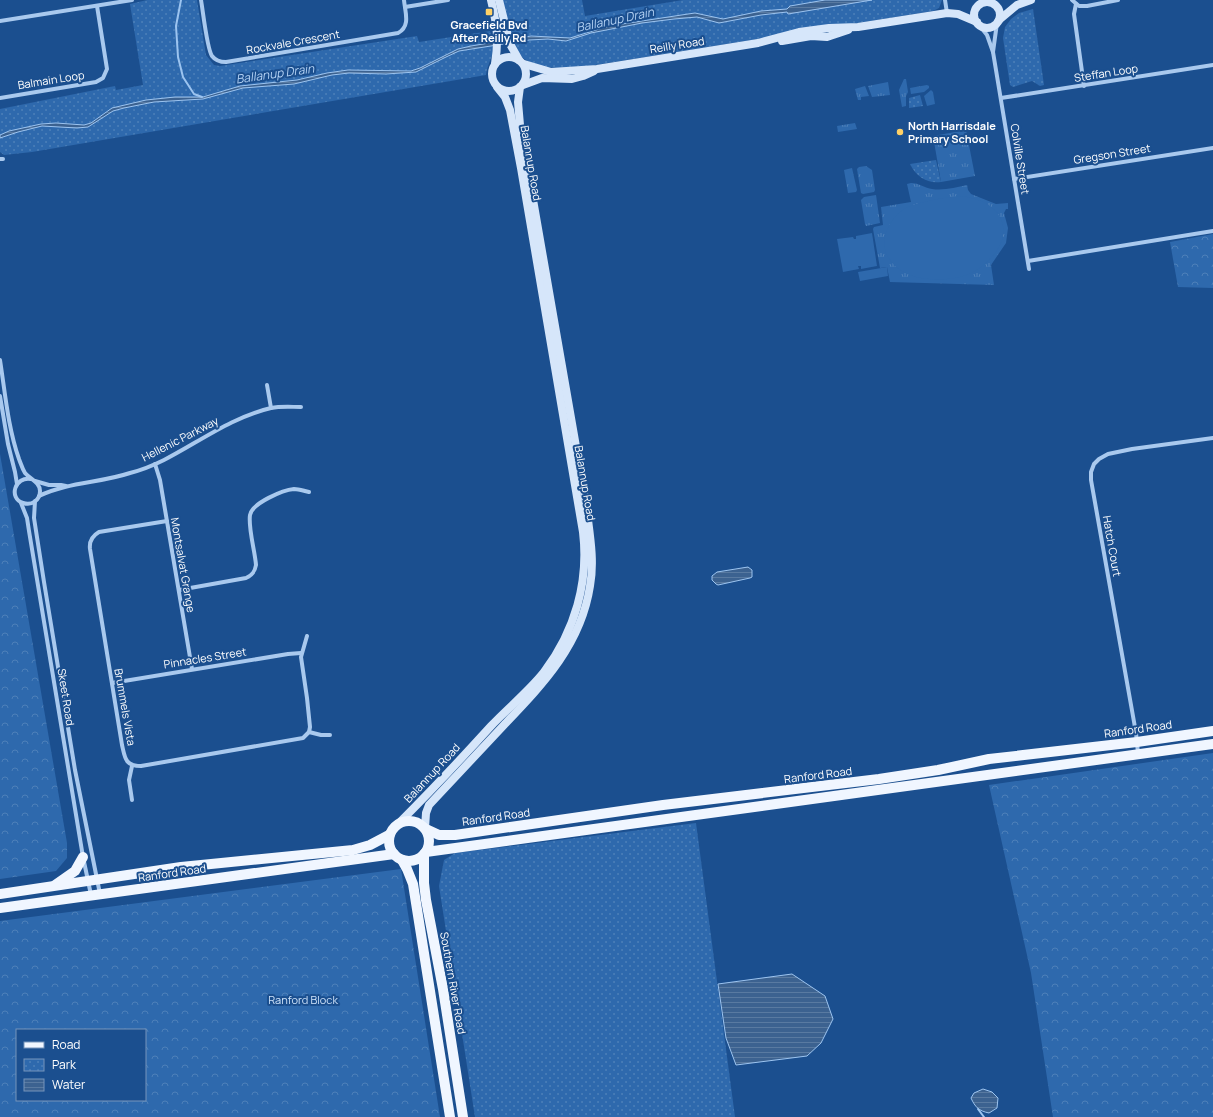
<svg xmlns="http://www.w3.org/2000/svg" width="1213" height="1117" font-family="Manrope,sans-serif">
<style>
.grass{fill:url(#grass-tufts)}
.forest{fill:url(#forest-crowns);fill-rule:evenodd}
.park{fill:url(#park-dots)}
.garden{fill:#2e69ad}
.water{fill:url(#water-rules);stroke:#9cc4f0}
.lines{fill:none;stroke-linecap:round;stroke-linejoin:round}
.stream{stroke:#9cc4f0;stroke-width:2}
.street{stroke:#a9c9ee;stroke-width:4}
.secondary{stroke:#d6e6fa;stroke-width:8}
.primary{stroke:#f0f6ff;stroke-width:10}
.poi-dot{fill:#ffd166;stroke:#1b4f8f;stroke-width:1.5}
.labels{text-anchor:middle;stroke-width:4;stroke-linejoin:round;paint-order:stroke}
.poi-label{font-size:11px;font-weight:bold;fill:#fff;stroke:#1b4f8f}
.street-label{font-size:11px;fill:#fff;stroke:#1b4f8f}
.park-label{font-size:11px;fill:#cfe3fa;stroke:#1b4f8f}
.water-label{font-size:12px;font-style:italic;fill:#b5d3f5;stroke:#1b4f8f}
</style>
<defs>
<pattern id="grass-tufts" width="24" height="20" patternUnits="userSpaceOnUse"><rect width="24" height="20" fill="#2e69ad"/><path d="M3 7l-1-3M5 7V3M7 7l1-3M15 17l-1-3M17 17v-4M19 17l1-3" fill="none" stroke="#4d80b9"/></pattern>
<pattern id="forest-crowns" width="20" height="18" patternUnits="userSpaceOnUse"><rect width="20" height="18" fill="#2e69ad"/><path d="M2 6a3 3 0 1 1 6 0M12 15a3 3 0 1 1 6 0" fill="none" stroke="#4d80b9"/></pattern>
<pattern id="park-dots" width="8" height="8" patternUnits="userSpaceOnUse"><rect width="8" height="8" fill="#2e69ad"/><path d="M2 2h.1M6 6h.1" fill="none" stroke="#4d80b9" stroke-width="1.8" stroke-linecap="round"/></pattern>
<pattern id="water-rules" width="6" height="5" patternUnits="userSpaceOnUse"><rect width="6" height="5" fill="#3c6290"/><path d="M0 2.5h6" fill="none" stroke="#597aa1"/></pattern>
</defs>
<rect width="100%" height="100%" fill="#1b4f8f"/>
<g class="grass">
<path d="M904,79h2l2,13 -2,4v10l-4,1 -3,-17z"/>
<path d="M888,82l2,13 -18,2 -4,-11z"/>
<path d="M927,85l2,1v2l-5,4 -13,2 -1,-6z"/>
<path d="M865,86l4,10 -8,1v3h-3l-3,-11z"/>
<path d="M855,123l2,6 -19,3 -1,-6z"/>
<path d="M966,130l9,46 -34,6 -8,-46z"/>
<path d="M866,166l6,4 3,20 -1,2 -11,2 -2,-1 -4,-24 2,-2z"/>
<path d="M852,168l5,22 -1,2 -8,1 -4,-23z"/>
<path d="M911,183c8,0 14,5 21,6 12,2 24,-2 35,-4l1,5 3,4 25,10 12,-1v6h-2l-2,4 4,15 -2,15 -15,22 3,20 -104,-3 -3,-15 -7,1 -7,-39 1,-2 9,-2 -2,-18 30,-5 -4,-18z"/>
<path d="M876,195l4,28 -14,3 -1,-2 -4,-24 3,-3z"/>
</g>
<g class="forest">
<path d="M1213,234v54l-35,-1 -8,-45z"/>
<path d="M0,454l67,389v15l-11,13 -56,8z"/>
<path d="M1213,753v364h-160l-22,-144 -42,-188z"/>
<path d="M401,869l39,248h-440v-196zM17,1030h128v70h-128z"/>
</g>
<g class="park">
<path d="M147,0h50l9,55 8,10 6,1 197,-30 2,6 71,-11c2,8 4,16 2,24 -2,7 -5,12 -6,20l-454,77 -28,3 -4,-3v-43l115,-23 1,4 27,-5 -13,-81z"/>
<path d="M502,0h80l3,16 98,-16h259l-3,8 -6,3 -344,55c-26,2 -56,7 -74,-16z"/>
<path d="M1033,9l11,76 -4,1 -8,-5 -19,6 -3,-2 -7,-47 2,-11 6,-8 8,-6z"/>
<path d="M920,95l3,11 -14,2v-10z"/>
<path d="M936,160l5,22c-13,2 -25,-5 -31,-18z"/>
<path d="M696,823l39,294h-260l-36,-231 5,-26 11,-7z"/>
</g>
<g class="garden">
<path d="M931,90l2,2 2,12 -8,2 -3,-10z"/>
<path d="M959,196c48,4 60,42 22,71 -15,12 -34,13 -52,12 -16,-1 -32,-7 -41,-22 -10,-17 2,-40 18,-49 14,-7 38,-10 53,-12z"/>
<path d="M872,233l5,33 -16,3v-3h-3l1,3 -16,3 -6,-33 16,-2 1,2h2v-3z"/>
<path d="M887,267l1,9 -28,5 -2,-9z"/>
</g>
<g class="water">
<path d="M825,0h47l-84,14 -1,-2 -26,3 -42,8 -22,-6 -23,2 -32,4 -51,10 -25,8 -18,-2 -19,1 -70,11 -13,6 -30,15 -30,2 -37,-1 -17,2 -38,9 -51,4 -40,11 -49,3 -30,6 -11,3 -25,16 -11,1 -35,-2 -24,6 -18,6v-3l9,-4 32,-7 15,-1 28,2 7,-2 21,-15 34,-8 29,-3h28l37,-11 57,-6 30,-7 21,-3 63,1 9,-3 38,-19 13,-3 60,-10 39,2 39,-12 79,-12 7,-1 28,6 38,-8 26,-2 3,-3z"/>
<path d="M748,567l4,3v7l-2,1 -32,7 -2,-1 -4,-4v-4l5,-4z"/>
<path d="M792,974l33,22 8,23 -12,24 -14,13 -71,9 -10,-27 -8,-54z"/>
<path d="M983,1089l9,3 6,6 -1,10 -8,5c-10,-2 -14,-6 -18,-15l3,-5z"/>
</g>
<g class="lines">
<g class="stream">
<path d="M181,0l-5,26 2,31 5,20 11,17 8,3"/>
<path d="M978,1109l6,8"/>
</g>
<g class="street">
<path d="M201,0c2,11 6,49 11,56 3,4 8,6 14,6l172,-29c13,-7 7,-21 6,-33"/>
<path d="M945,0l2,13"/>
<path d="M1072,0l7,6h8l31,-6"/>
<path d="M1076,4l-2,10 10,72"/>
<path d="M405,7l43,-7"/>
<path d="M0,21l132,-21"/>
<path d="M979,25l8,10 6,17 36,217"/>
<path d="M993,52l4,-29"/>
<path d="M0,98l96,-16 7,-4 4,-9 -10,-63"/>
<path d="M1001,98l212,-33"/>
<path d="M0,159h3"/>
<path d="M1014,179l199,-31"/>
<path d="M1028,261l185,-30"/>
<path d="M0,360c5,32 8,68 19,99 2,5 3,9 6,14 5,6 15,9 15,18 0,9 -8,15 -17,12 -15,-5 -8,-27 8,-24"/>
<path d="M267,385l4,23"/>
<path d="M0,396l8,48 7,28 2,12"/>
<path d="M155,464l5,16 32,189"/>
<path d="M35,481l14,4h12l5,1"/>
<path d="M39,496c29,-14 61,-13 91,-23 12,-3 24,-8 34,-13 35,-18 68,-43 107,-52 10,-2 20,-1 30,-1"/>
<path d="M35,501l-1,17 10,64 31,188 25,124"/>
<path d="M21,503l6,15 2,13 54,326 8,38"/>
<path d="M167,521l-68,11c-7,4 -10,9 -9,17l32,196c3,13 3,21 19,21l162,-28 6,-6 1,-5 -3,-29 -6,-41 6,-21"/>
<path d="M179,590l67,-12c7,-3 9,-7 10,-13 -1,-14 -8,-37 -6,-50 2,-12 33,-25 44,-26 5,0 10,2 15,3"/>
<path d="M112,683l176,-29 13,-1"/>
<path d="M309,732l12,3h9"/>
<path d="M1138,753l-2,-20 -45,-253v-8l3,-8 5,-5 9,-5 24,-5 81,-11"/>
<path d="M132,800l-3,-20 3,-14"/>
</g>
<g class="secondary">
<path d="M491,0c6,25 8,39 4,64"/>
<path d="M499,0l11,44 9,16"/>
<circle cx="987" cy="15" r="13"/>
<path d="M999,20l18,-15 14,-5"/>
<path d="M782,41l29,-5 16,1 21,-7"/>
<circle cx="509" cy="74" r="17"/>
<path d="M524,64l27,8 46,-3 161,-26 41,-11 30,-4 29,-1 89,-14 11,1 19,8"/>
<path d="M523,85l19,-7 30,1 11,-3 11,-5"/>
<path d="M399,823c31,-31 62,-64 92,-97 17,-18 38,-35 53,-54 31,-41 45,-90 39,-140l-62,-364 -11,-58 -5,-13 -8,-10"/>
<path d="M425,828l1,-15 3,-8c25,-27 50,-53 75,-80 39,-41 77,-80 86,-139 5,-27 -1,-55 -4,-82l-66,-379 -2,-23 2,-15"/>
</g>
<g class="primary">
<circle cx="409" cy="841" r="20"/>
<path d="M426,829l13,6h16l208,-30 216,-26 59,-9 51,-11 148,-17 76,-11"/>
<path d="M426,852l787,-108"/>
<path d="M424,854v29l2,17 17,89 20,128"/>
<path d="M402,860l5,9 6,15 37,233"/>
<path d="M55,885l20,-14 8,-14"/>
<path d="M0,894l181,-27 172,-17 17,-5 19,-10"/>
<path d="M0,908l394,-54"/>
</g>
</g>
<g class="poi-dot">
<rect x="485" y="8" width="8" height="8" rx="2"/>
<circle cx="900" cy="132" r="4"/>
</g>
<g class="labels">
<g class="poi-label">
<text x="489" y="29">Gracefield Bvd<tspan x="489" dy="13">After Reilly Rd</tspan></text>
<text x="908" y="130" text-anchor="start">North Harrisdale<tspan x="908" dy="13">Primary School</tspan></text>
</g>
<g class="street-label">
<text transform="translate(293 42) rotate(-10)" y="4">Rockvale Crescent</text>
<text transform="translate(677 45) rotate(-9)" y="4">Reilly Road</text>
<text transform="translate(1106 73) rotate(-9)" y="4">Steffan Loop</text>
<text transform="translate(51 80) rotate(-9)" y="4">Balmain Loop</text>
<text transform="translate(1112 154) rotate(-9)" y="4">Gregson Street</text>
<text transform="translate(1020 159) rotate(81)" y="4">Colville Street</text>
<text transform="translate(531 163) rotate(80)" y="4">Balannup Road</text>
<text transform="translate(180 439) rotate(-27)" y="4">Hellenic Parkway</text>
<text transform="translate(585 483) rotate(80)" y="4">Balannup Road</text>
<text transform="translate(1112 546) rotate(80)" y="4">Hatch Court</text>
<text transform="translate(183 565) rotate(80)" y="4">Montsalvat Grange</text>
<text transform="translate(205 658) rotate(-9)" y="4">Pinnacles Street</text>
<text transform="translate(66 697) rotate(81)" y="4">Skeet Road</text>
<text transform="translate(125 707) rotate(80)" y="4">Brummels Vista</text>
<text transform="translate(1138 729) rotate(-8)" y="4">Ranford Road</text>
<text transform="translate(432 773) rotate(-47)" y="4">Balannup Road</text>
<text transform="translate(818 775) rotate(-7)" y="4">Ranford Road</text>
<text transform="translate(496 817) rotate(-8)" y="4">Ranford Road</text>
<text transform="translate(172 873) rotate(-8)" y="4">Ranford Road</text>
<text transform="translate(453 983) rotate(80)" y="4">Southern River Road</text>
</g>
<g class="park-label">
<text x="303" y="1004">Ranford Block</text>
</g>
<g class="water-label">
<text transform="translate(615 20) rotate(-12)" y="4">Ballanup Drain</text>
<text transform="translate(275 74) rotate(-8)" y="4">Ballanup Drain</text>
</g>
</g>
<rect x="16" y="1029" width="130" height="72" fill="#1b4f8f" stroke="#7695bc"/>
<rect x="24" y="1042" width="20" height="6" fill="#f0f6ff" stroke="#7695bc"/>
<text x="52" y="1049" font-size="12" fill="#ffffff">Road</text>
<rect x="24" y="1059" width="20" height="12" fill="url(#park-dots)" stroke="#7695bc"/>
<text x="52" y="1069" font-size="12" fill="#ffffff">Park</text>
<rect x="24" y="1079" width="20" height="12" fill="url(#water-rules)" stroke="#7695bc"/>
<text x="52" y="1089" font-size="12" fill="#ffffff">Water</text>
</svg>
